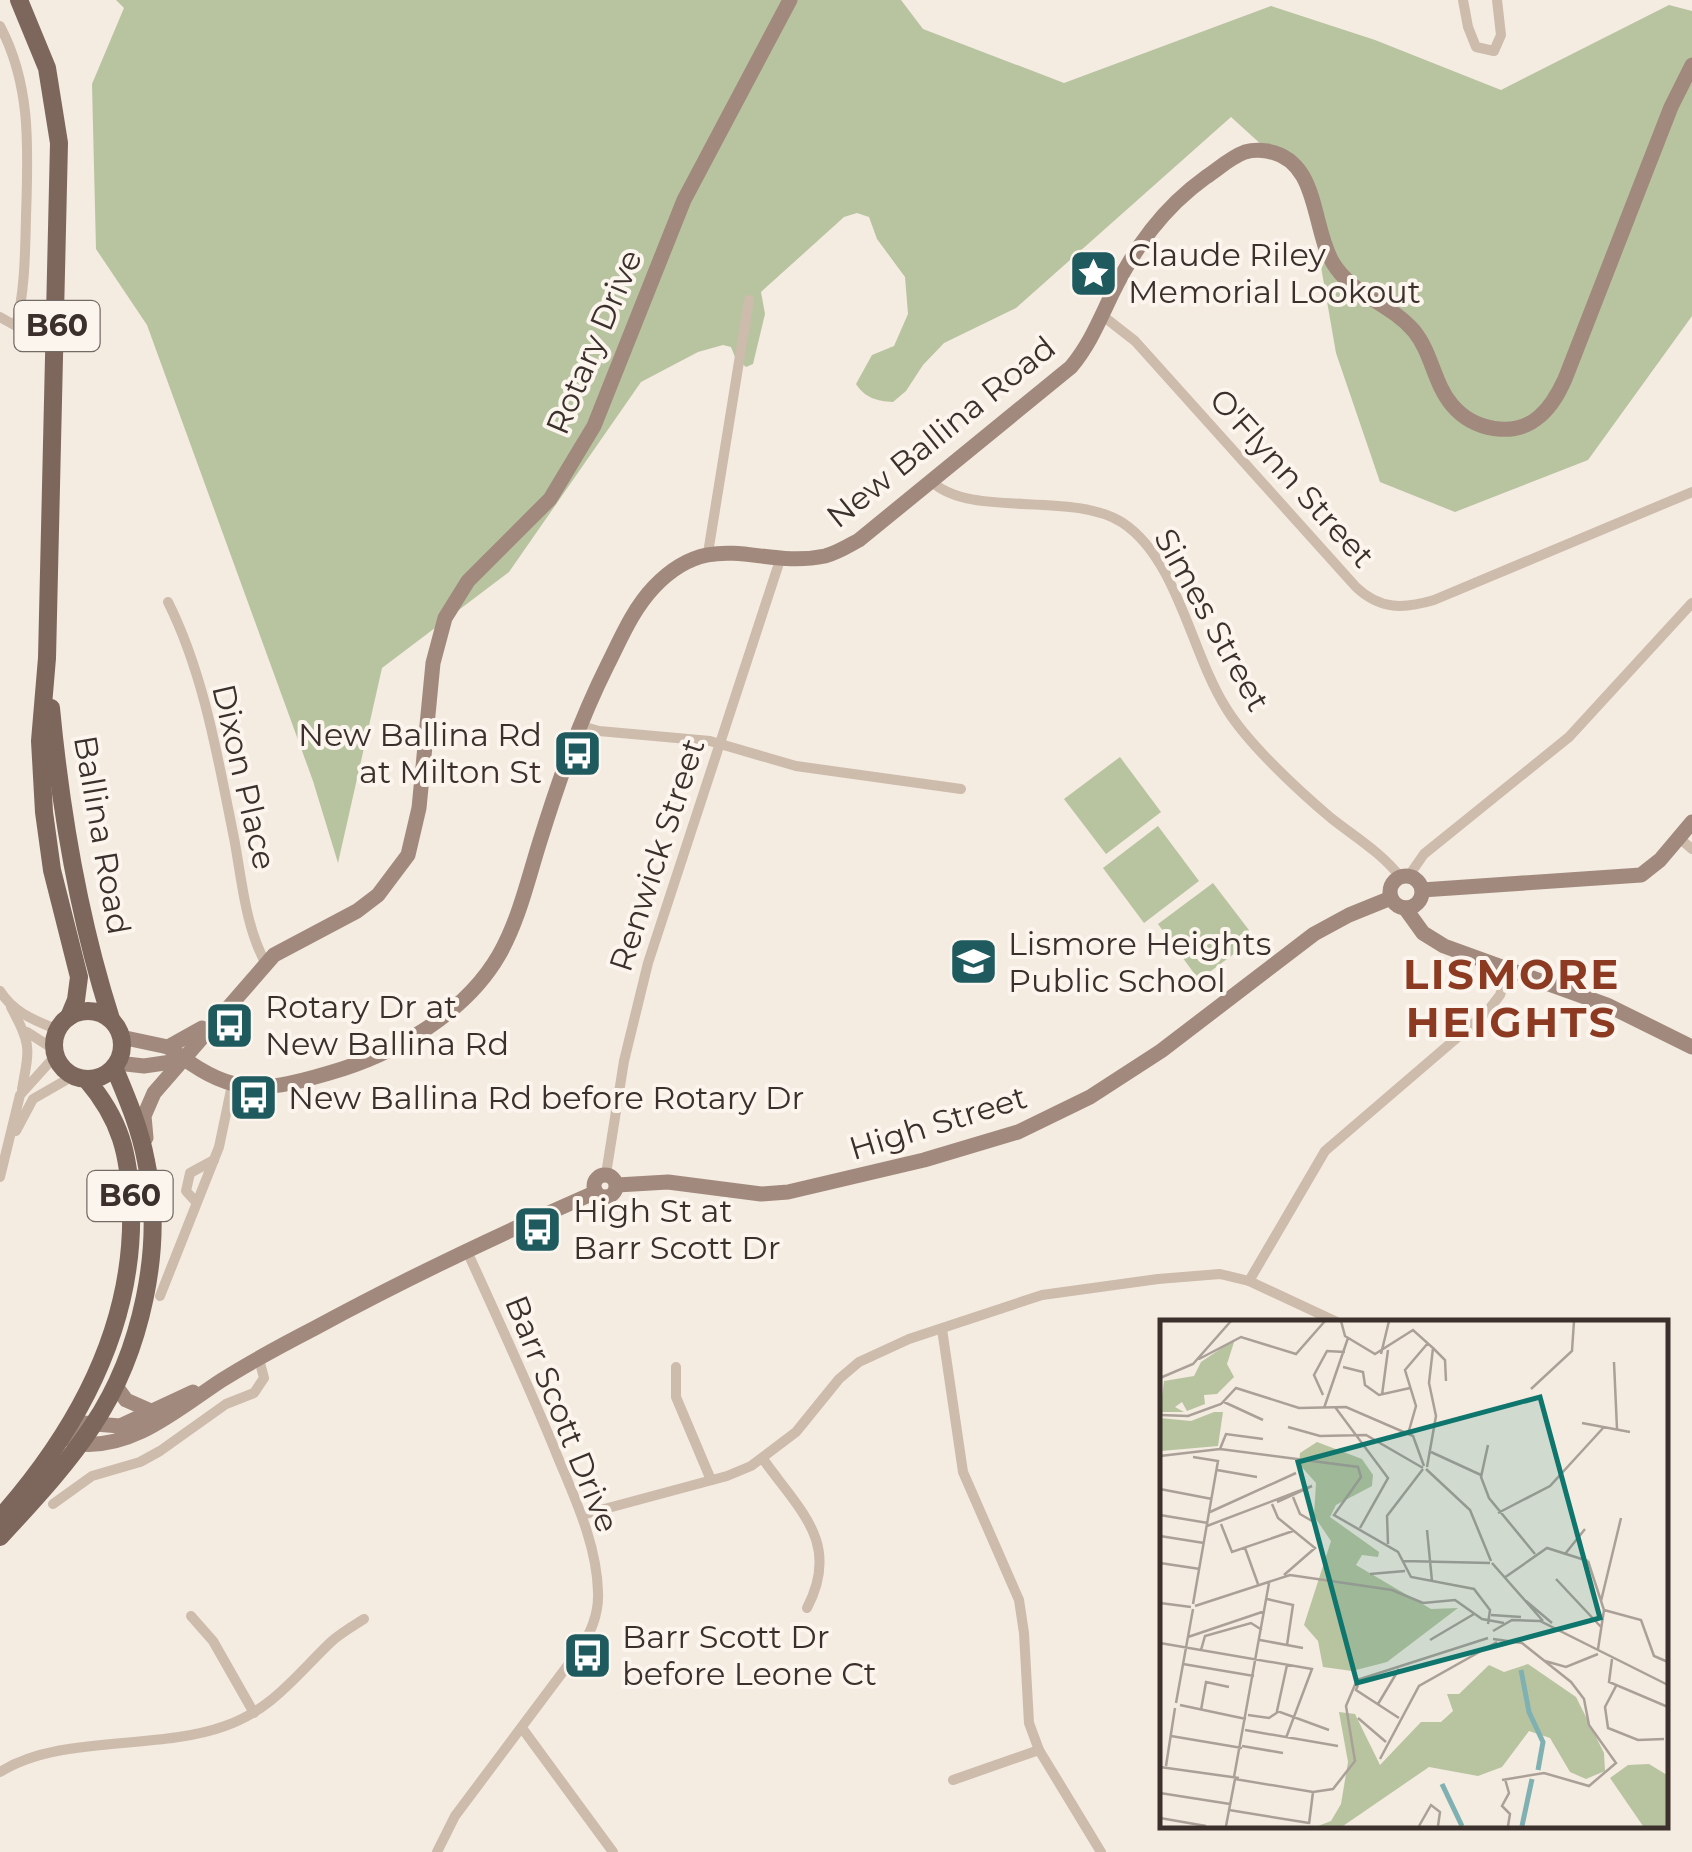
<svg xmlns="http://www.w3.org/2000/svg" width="1692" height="1852" font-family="Montserrat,sans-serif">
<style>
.green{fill:#b8c4a0}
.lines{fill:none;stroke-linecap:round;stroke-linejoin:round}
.street{stroke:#cdbbac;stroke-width:10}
.secondary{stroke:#a18a7d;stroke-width:15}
.primary{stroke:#7d675c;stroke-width:18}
.labels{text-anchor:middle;stroke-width:8;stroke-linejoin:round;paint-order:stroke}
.shield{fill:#fbf5ee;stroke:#756b66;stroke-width:2.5}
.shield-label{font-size:30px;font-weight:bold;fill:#3b302b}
.poi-label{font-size:32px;fill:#3b302b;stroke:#fbf5ee;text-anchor:start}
.street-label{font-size:32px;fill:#3b302b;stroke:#fbf5ee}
.district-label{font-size:42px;font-weight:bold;letter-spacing:2.5px;fill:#8c3b22;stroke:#fbf5ee}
.inset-river{fill:none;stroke:#7fb0b2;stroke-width:5}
.inset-road{fill:none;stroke:#aaa098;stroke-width:2.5}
.view{fill:#0f766e;fill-opacity:0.15;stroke:#0f766e;stroke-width:5}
.inset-edge{fill:none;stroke:#3b302b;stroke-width:5}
</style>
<rect width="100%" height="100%" fill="#f4ebe1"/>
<g class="green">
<path d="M116,0h785l22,29 141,54 207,-77 104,34 126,50 168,-85 23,6v305l-104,144 -133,52 -75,-30 -44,-129 -29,-167 -76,-69 -215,191 -72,35 -21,22 -17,26 -13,11c-16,-1 -28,-4 -37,-18l16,-29 22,-9 14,-32 -3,-37 -28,-38 -8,-22 -12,-4 -13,4 -83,75 4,22 -12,50 -7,3 -11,-10 -4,-10 -8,-2 -25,7 -57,30 -132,190 -127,96 -44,195 -25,-82 -166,-456 -51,-76 -4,-165 32,-76z"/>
<path d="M1120,757l41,55 -55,42 -42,-55z"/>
<path d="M1158,826l41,55 -55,42 -41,-55z"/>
<path d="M1213,883l42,55 -56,42 -41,-56z"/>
</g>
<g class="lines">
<g class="street">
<path d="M1463,0l5,27 8,20 18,4 7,-16 -4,-35"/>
<path d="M0,26c32,60 28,125 26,191 -1,37 -1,73 -10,109l-16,-9"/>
<path d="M1103,316l32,25 221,246c24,23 48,22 78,13l258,-108"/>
<path d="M932,482c41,37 140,8 191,41 55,37 68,130 103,185 22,36 73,83 105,110 24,19 51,35 70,60"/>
<path d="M708,553l41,-253"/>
<path d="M168,602c36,72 50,157 66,236 8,42 11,88 32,126"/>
<path d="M578,725l21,6 111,10 86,25 165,23"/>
<path d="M1679,838l13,11"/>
<path d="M1408,877l16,-23 145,-117 123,-134"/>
<path d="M0,991c14,22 34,29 58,39"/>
<path d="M11,1007c20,38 19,39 11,82"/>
<path d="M27,1032l28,18"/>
<path d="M16,1131l17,-32 40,-23"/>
<path d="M606,1174l18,-113 24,-98 133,-406"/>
<path d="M0,1177l20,-82 36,-40"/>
<path d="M196,1202l-10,-11 4,-18 24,-13"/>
<path d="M1249,1281l76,-130 162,-139 13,-17 9,-25"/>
<path d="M160,1296l59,-149 13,-62"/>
<path d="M942,1329l21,143 56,128 5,33 5,90 10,27 62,102"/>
<path d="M676,1367v30l35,83"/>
<path d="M763,1459c37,52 78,84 44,149"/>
<path d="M53,1504l39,-28 48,-14 20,-11 66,-47 28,-11 10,-15 -5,-19"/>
<path d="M582,1515l145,-39 24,-10 45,-34 43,-53 20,-17 50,-23 133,-44 116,-16 62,-5 29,7 88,41"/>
<path d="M191,1616l22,25 41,72"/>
<path d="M522,1728l91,124"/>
<path d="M0,1772c60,-38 156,-21 225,-46 47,-16 72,-52 107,-85 9,-8 21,-15 32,-22"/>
<path d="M953,1780l86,-30"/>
<path d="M437,1852l18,-36 125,-167c12,-18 19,-36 18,-57 -1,-46 -22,-91 -39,-132 -29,-72 -61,-141 -93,-211"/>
</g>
<g class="secondary">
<circle cx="1406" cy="892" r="16"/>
<path d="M1422,890l219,-15 19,-15 32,-38"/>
<path d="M1405,908l18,25 21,13 163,59 85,42"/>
<path d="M121,1037l47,10 34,-19"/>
<path d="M168,1047c61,47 87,48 161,26 64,-18 136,-59 170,-118 20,-35 29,-76 41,-114 19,-61 39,-119 68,-177 13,-26 25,-55 46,-77 59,-62 105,-17 171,-31 12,-3 23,-10 34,-16l212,-173c19,-23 28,-46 41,-73 23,-47 51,-86 94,-117 12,-8 25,-20 39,-25 7,-2 15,-2 22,-1 53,9 44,76 66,112 19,32 57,40 81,68 18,22 20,53 38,74 21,25 62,34 88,11 12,-10 19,-24 25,-37l106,-272 21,-42"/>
<path d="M117,1063l27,3 41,-6"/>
<path d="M146,1138l-2,-22 10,-23 120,-138 83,-44 21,-16 30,-40 11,-47 14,-145 12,-45 23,-37 82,-82 44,-73 90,-226 106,-200"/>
<circle cx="605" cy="1186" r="11"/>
<path d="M617,1185l51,-3 93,12 27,-2 136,-32 94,-28 72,-35 71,-46 153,-117 35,-19 42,-17"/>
<path d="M115,1385l11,15 25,11"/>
<path d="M65,1439l18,-16 37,3 73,-34"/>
<path d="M80,1444c54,5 99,-36 142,-64 30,-19 62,-36 93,-52 92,-50 185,-94 281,-136"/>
</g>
<g class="primary">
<path d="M19,0l28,68 12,75 -12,515 -7,83 4,71 8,58 27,107 -3,23 -7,17"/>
<path d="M51,708c10,105 28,211 60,311"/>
<circle cx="88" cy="1045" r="34"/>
<path d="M0,1518c77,-87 135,-192 131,-312 -2,-52 -10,-86 -45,-127"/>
<path d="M0,1537c32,-35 67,-72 93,-112 48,-72 72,-178 53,-264 -6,-33 -19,-63 -32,-94"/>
</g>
</g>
<defs>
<symbol id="sight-square" viewBox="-11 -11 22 22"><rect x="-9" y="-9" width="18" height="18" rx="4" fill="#1f5a5e" stroke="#fbf5ee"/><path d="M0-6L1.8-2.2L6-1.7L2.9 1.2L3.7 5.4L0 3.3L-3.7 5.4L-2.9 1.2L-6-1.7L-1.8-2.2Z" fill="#fff"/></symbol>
<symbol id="bus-square" viewBox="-11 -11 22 22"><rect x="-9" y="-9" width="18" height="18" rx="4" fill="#1f5a5e" stroke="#fbf5ee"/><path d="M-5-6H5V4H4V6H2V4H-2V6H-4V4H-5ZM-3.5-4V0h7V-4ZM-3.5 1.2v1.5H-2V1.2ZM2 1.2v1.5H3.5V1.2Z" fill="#fff"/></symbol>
<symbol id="school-square" viewBox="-11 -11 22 22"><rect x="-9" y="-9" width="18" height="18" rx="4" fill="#1f5a5e" stroke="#fbf5ee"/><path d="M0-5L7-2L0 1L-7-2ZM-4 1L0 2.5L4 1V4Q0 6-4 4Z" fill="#fff"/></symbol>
</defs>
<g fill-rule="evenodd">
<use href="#sight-square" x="1066" y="246" width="55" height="55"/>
<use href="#bus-square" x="550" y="726" width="55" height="55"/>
<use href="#school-square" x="946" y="934" width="55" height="55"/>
<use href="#bus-square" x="202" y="998" width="55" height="55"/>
<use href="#bus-square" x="226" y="1070" width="55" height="55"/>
<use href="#bus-square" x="510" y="1202" width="55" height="55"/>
<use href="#bus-square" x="560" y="1628" width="55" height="55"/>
</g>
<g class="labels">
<g class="shield">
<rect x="14.5" y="301" width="85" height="50" rx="8"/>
<rect x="87.5" y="1171" width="85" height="50" rx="8"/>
</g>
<g class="shield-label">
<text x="57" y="336">B60</text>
<text x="130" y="1206">B60</text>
</g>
<g class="poi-label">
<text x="1128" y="266">Claude Riley<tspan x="1128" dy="37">Memorial Lookout</tspan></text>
<text x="542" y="746" text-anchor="end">New Ballina Rd<tspan x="542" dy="37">at Milton St</tspan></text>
<text x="1008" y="955">Lismore Heights<tspan x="1008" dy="37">Public School</tspan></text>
<text x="265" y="1018">Rotary Dr at<tspan x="265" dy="37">New Ballina Rd</tspan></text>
<text x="288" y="1109">New Ballina Rd before Rotary Dr</text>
<text x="573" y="1222">High St at<tspan x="573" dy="37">Barr Scott Dr</tspan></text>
<text x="622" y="1648">Barr Scott Dr<tspan x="622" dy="37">before Leone Ct</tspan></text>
</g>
<g class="street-label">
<text transform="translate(594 342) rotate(-67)" y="11">Rotary Drive</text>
<text transform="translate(941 432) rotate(-39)" y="11">New Ballina Road</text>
<text transform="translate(1292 478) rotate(48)" y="11">O'Flynn Street</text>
<text transform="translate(1212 620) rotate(61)" y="11">Simes Street</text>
<text transform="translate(244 777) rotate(77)" y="11">Dixon Place</text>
<text transform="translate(102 835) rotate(80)" y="11">Ballina Road</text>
<text transform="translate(657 855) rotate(-72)" y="11">Renwick Street</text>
<text transform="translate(938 1123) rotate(-17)" y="11">High Street</text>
<text transform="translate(562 1414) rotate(68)" y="11">Barr Scott Drive</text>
</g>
<g class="district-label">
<text x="1512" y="989">LISMORE<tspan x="1512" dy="48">HEIGHTS</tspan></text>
</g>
</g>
<g transform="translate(1160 1320)">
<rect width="508" height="508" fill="#f4ebe1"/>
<path d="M75,19l-8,25 7,13 -17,17 -13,1 1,9 -18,7 -5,-9 -7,5 9,5h-24l4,-31 30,-5 7,-14zM54,92h9l-5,34 -57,5 -1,-33 31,3zM157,122l45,17 11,16 -1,11 -36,19 -6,12 49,35 -1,5 -16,-2 -6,10 75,44 27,-1 -71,54 -35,9 -29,-4 -5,-26 -14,-16 27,-84 -17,-25 2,-33 -17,-19 1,-11zM368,344l48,33 28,56 1,18 -19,8 -16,-7 -20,-34 -21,-7 -27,36 -24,9 -49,-9 -86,59h-25l13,-5 10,-17 7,-42 -9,-50 16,2 25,51 41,-43h20l12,-11 -6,-17h12l30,-29 15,7zM489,444l18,11v51h-24l-33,-48 18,-13z" fill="#b8c4a0"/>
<path class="inset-river" d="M361,350l8,42 14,30 -5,28M282,464l20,42M362,506l10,-47"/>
<path class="inset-road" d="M181,1l4,15 30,18 38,-24 20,18 -4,35 7,33 -9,51M273,28l12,12 1,21M221,34l8,-33M39,39l42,-22 55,17 29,-33M454,42l3,67M183,47l20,5 2,13 14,10 31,-7M0,58l33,-14 38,-43M371,69l41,-38 2,-30M163,75l-9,-20 13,-24 18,1M222,75l6,-45M64,82l39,18M175,87l53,71 -28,50M164,88l24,-70M0,95l28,1 33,-12 15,-16 63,20 47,-1 67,29 11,30M422,103l48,9M128,107l32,9 46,-1 57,33M248,114l8,-28 -11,-36 23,-27M328,125l-7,32 8,21 46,56M60,129l6,-15 37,5M271,132l50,23M0,136l60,-7 138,18 3,10 -27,38 64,37 13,25 63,12 16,21 -2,14M33,137l25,4 -25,143M266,149l44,41 21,51M57,150l40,7M0,169l52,10M133,177l7,17 12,7M112,184l6,14 37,30 -31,27M50,192l86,-39M338,193l52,-27 54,-59M0,195l48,8M61,204l11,28 61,-21M47,206l105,-40 -35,16M267,210l5,51M0,216l44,7M228,224l-1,-28 36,-47M85,228l13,36M405,234l20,-25M243,241l87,2M428,241l16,49 -6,39M0,243l40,6M332,243l51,58M210,254l35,-3M344,258l43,-30 41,13M396,259l45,48M107,279l26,6 -6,40M366,281l26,22M441,281l20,-83M0,283l31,4M35,286l95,-31 102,15 31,13 32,-3 27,19 22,4M444,290l37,10 13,36 14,6M331,295l30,2M333,311l19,-11 28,1 128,64M28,317l77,-26M333,319l29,4 49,39 13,17 5,26 27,38 -27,23 -45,-13 -42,7M100,320l43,8M270,320l44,-26M0,323l152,26 -26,69M41,330l4,-14 46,-13 11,7M452,339l-3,23 59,25M385,341l21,6 32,-13M23,344l71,12M127,345l-10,46 52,19M198,365l-2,5 43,28M456,366l-11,21 3,21 30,12 26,-1M16,383l17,-94M218,384l21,-35M20,385l66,14M41,390l5,-28 23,5M88,395l21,3 9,-6M198,398l28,24M85,410l93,16M11,416l71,12M82,426l41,7M220,439l39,-73 78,-44M6,446l9,-58M0,447l79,11M74,457l35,-194M75,459l78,13 20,-3 22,-28 -9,-55 11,-26 131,-42M345,459l4,14 -7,13 8,8 -2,12M0,473l70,11M69,490l80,13M0,498l46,8M149,504l4,-32M66,506l9,-47M259,506l12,-21 9,7 -2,14"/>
<path class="view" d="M380,77l60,221 -243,65 -59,-221z"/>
<rect width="508" height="508" class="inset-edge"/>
</g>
</svg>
